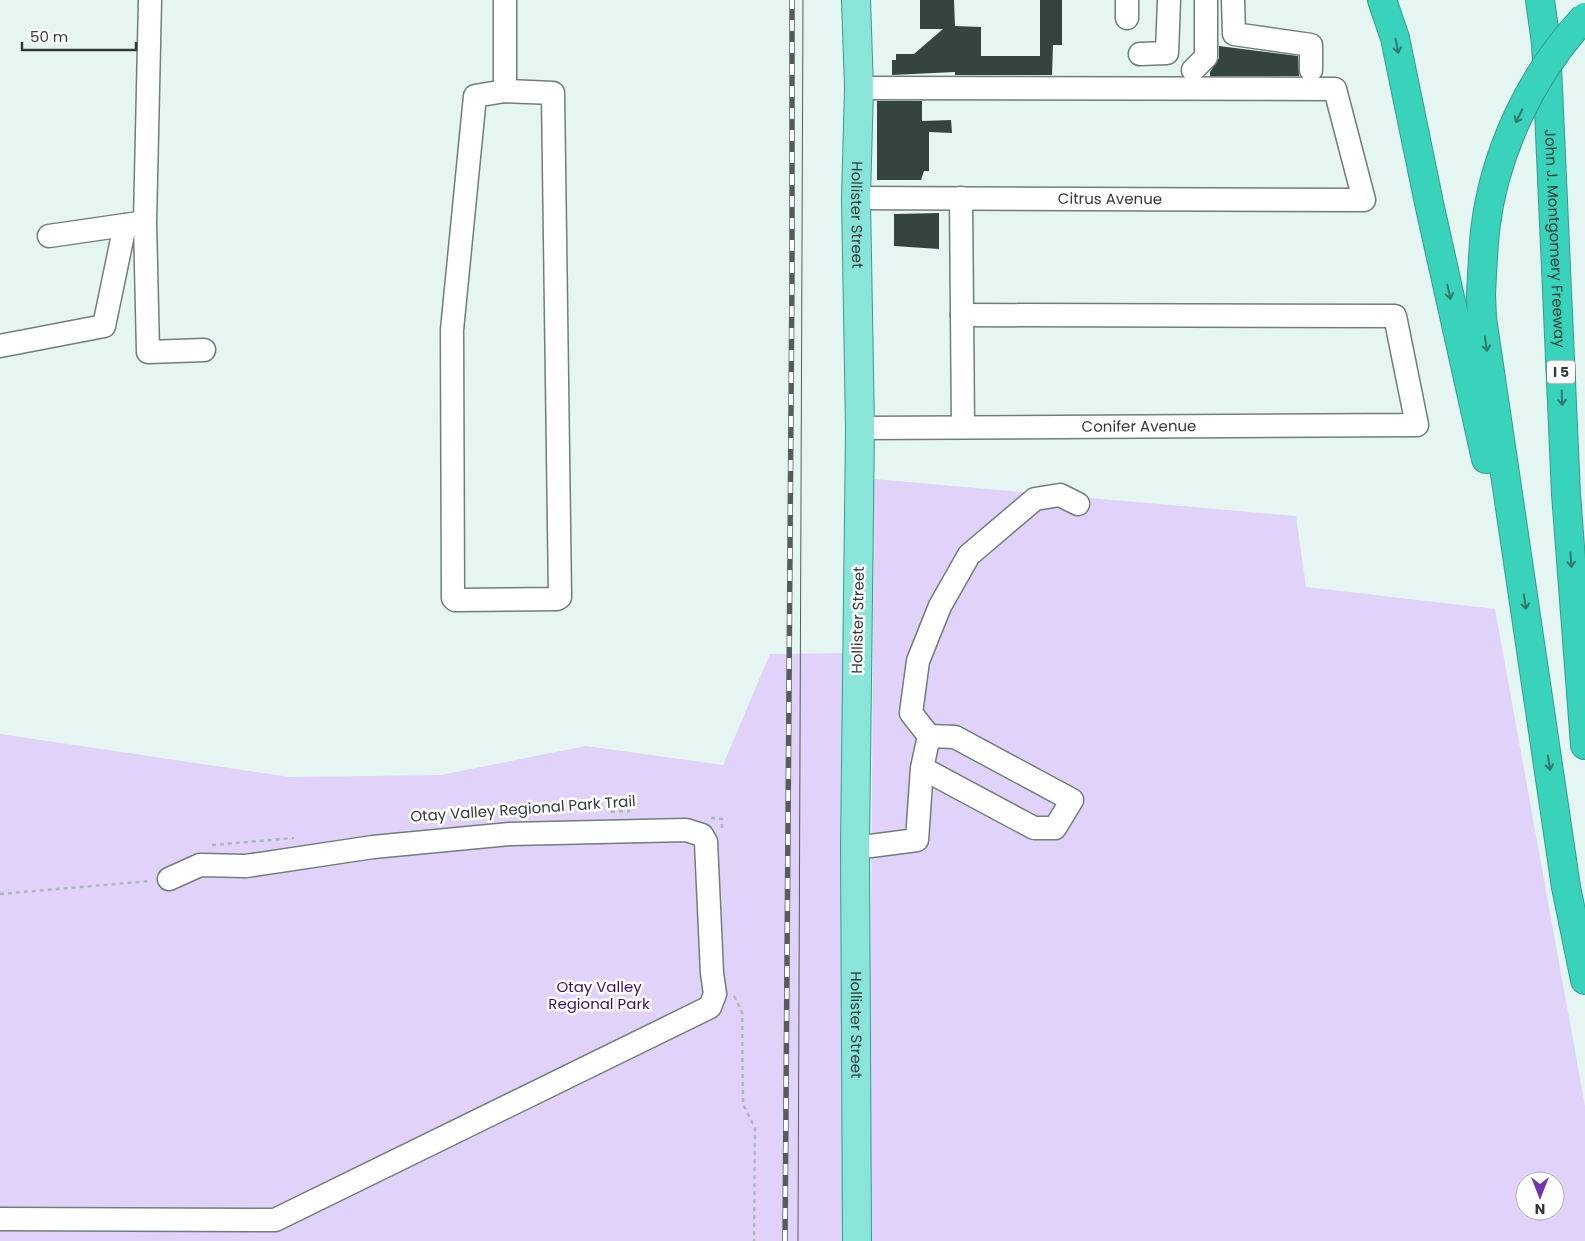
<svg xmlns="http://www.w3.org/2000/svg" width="1585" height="1241" font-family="Poppins,sans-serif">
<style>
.green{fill:#e0d2f8;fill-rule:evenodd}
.building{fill:#364441}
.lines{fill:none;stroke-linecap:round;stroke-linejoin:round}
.minor-casing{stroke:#6f7e7b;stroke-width:25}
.major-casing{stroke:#379d8e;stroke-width:30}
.highway-casing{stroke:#379d8e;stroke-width:30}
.path{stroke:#acbab7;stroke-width:2.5;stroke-dasharray:4 4;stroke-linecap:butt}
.minor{stroke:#fff;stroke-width:22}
.major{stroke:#88e5d7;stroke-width:28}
.highway{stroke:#39d3bc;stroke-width:28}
.tram{stroke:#545d5b;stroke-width:1}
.rail-casing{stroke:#545d5b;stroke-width:5.5}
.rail{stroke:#fff;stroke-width:4;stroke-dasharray:11;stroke-linecap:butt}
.highway-bridge-casing{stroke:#379d8e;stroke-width:30;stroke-linecap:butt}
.highway-bridge{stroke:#39d3bc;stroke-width:28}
.oneway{stroke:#35776d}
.labels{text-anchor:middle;stroke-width:5;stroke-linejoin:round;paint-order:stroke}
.shield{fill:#fff;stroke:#707574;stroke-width:1}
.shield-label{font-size:14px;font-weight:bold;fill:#333a38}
.street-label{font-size:15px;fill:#333a38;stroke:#fff}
.park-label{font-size:15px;fill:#3e0b69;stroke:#fff}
</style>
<rect width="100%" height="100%" fill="#e5f6f2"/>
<g class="green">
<path d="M874,479l422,37 10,71 189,22 90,497v135h-716zM1525,1181h30v30h-30z"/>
<path d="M849,653l-4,588h-845v-507l290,43 151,-2 145,-29 137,19 47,-111z"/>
</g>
<g class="building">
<path d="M920,0h34l1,26 26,1v29h59v-56h22v45h-9l-1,30h-97v-3l-63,3v-15h4v-6h18l29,-25h-23z"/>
<path d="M1219,46l79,10 1,20h-89v-4l9,-14z"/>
<path d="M877,101h45v20l29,-1 1,13 -23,-1v39h-5l-3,9h-44z"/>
<path d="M939,213v36l-45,-3v-32z"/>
</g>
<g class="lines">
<defs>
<g id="minor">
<path d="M150,0l-5,222 3,130 56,-2"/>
<path d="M505,0v91"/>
<path d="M1127,0v18"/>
<path d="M1233,0l1,34 77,11v25"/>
<path d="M1140,54l27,-1 2,-53"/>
<path d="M1193,70l13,-13v-57"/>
<path d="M505,91l48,2 7,504 -3,2 -102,1 -2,-2 -1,-268 23,-234z"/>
<path id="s1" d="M856,198l508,2 -29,-111 -476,-1"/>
<path d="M961,198l2,229"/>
<path d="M49,236l90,-13"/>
<path d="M0,346l104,-20 21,-101"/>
<path id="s2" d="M860,428l557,-3 -22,-109 -433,-1"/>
<path d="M929,736l-18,-23 7,-52 22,-55 29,-51 66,-56 25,-4 18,9"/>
<path d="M855,848l62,-8 5,-72 7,-32 26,1 117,63 -17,28h-21l-112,-60"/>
<path d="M0,1219l275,1 435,-213 5,-13 -3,-21 -6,-131 -4,-7 -16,-5 -176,4 -137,13 -127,19 -46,-1 -31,14"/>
</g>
<g id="major">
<path id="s3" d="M856,0l3,88 -3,110 4,230 -5,420 2,393"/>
</g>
<g id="highway">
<path d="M1382,0l13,38 34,165 57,256"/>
<path id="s4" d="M1540,0l6,43 20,451 19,251"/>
<path d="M1481,295l1,23 84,569 19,93"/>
</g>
</defs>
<use href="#minor" class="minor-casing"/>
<use href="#major" class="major-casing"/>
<use href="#highway" class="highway-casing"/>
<g class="path">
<path d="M611,812l19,-1"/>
<path d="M711,818l11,1v12"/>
<path d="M212,845l82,-7"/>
<path d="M0,894l150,-13"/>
<path d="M734,996l8,16 1,92 12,24 -1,113"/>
</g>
<use href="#minor" class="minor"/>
<use href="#major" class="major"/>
<use href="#highway" class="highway"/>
<path class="tram" d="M798,1241l5,-1241"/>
<defs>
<path id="rail" d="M785,1241l7,-969v-272"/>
</defs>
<use href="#rail" class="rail-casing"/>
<use href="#rail" class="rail"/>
<defs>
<path id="highway-bridge" d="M1481,295c1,-21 2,-43 4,-64 9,-78 46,-157 100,-214"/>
</defs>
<use href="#highway-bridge" class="highway-bridge-casing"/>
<use href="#highway-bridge" class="highway-bridge"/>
</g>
<defs><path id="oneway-shaft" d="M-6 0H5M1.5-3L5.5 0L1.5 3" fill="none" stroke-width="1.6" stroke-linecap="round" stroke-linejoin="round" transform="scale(1.25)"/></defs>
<g class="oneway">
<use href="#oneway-shaft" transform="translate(1397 46) rotate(79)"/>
<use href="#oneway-shaft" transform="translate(1519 116) rotate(116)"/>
<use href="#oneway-shaft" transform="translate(1449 292) rotate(77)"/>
<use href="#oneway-shaft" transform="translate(1486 344) rotate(81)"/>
<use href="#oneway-shaft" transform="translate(1562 398) rotate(87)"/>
<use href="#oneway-shaft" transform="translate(1571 560) rotate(86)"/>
<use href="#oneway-shaft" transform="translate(1525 602) rotate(81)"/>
<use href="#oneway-shaft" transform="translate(1549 763) rotate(81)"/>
</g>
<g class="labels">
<rect class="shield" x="1547" y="360.5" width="28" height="23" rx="4"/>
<g class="shield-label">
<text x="1561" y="377">I 5</text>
</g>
<g class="street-label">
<text dy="5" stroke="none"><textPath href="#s1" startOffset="254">Citrus Avenue</textPath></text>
<text dy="5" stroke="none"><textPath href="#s3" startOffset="215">Hollister Street</textPath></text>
<text dy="5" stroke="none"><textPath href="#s4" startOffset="239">John J. Montgomery Freeway</textPath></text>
<text dy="5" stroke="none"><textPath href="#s2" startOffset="279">Conifer Avenue</textPath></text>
<text transform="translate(858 620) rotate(-89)" y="5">Hollister Street</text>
<text transform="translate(523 809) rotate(-4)" y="5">Otay Valley Regional Park Trail</text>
<text dy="5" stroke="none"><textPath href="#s3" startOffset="1025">Hollister Street</textPath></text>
</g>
<g class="park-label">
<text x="599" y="992">Otay Valley<tspan x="599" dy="17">Regional Park</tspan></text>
</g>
</g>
<g transform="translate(1540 1196) rotate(180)"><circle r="24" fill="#ffffff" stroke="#adb0af"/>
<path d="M0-4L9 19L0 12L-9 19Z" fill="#6f35ab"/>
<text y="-8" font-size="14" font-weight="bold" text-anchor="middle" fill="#333a38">N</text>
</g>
<path d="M22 42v8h114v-8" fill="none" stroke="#333a38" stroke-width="2.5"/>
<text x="30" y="42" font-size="15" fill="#333a38" stroke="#ffffff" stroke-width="4" paint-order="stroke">50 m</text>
</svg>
